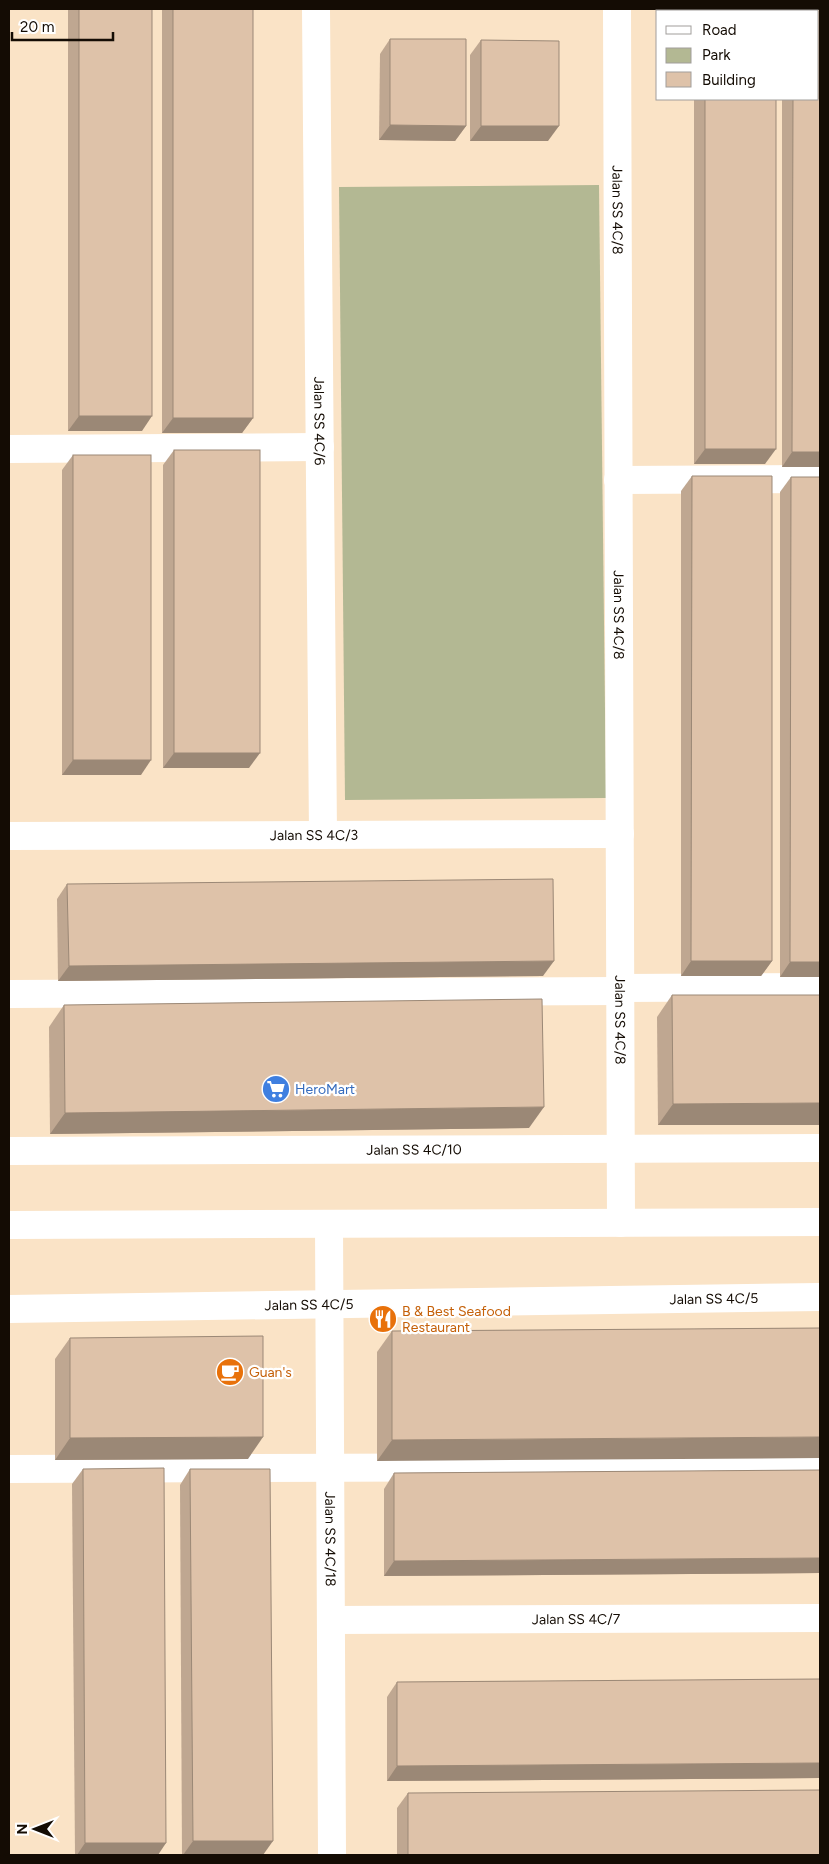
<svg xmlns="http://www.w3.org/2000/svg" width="829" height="1864" font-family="Figtree,sans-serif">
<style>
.green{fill:#b3b893}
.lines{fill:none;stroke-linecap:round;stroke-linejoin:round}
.minor{stroke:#fff;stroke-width:28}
.wall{fill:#bfa791}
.shaded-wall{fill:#9b8876}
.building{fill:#dec2a9;stroke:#9b8876}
.labels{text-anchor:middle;stroke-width:4.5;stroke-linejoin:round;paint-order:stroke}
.street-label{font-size:14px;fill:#140c04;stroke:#fff}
.shop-label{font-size:14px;fill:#366cbe;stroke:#fff;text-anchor:start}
.food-label{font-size:14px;fill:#c56008;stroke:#fff;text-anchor:start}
</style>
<rect width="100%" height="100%" fill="#fae3c6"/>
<path class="green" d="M599,185l7,613 -261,2 -6,-613z"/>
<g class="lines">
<g class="minor">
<path id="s1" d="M316,9l7,826"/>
<path id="s2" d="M617,9l4,1214"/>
<path d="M9,449l311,-2"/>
<path d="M618,480l202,-1"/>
<path id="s3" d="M9,836l611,-2"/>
<path d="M621,988l199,-1"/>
<path d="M9,994l612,-3"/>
<path id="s4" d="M9,1151l811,-3"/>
<path id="s5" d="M329,1224l3,631"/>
<path d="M9,1225l811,-3"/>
<path id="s6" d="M9,1309l811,-12"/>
<path d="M9,1469l811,-3"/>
<path id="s7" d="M331,1620l489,-2"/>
</g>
</g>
<g class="wall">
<path d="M68,9h84l-10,422h-74z"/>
<path d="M162,9h91v409l-11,15h-80z"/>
<rect x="694" y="9" width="82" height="2"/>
<path d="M782,9h38v458h-38v-368h36v-88h-36z"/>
<path d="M390,39l76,87 -11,15 -76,-1 1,-86z"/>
<path d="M481,40l67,101h-78v-86z"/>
<path d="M694,99h82l-11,365h-71z"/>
<path d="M174,450l75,318h-86v-303z"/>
<path d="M73,455l68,320h-79v-305z"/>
<path d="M692,476l80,485 -11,15h-80v-485z"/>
<path d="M791,477l29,500h-40v-485z"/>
<path d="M67,884l476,92 -485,5 -1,-82z"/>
<path d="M672,995h148v130h-162l-1,-108z"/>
<path d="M64,1005l465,123 -479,6 -1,-107z"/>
<path d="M820,1328l-443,133v-109l15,-21z"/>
<path d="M70,1338l178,121 -193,1v-101z"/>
<path d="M83,1469l75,386h-83l-3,-371z"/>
<path d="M190,1469l73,386h-81l-2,-370z"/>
<path d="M820,1470v103l-436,3v-87l10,-16z"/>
<path d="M820,1679v99l-433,3v-84l10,-15z"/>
<path d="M408,1793l412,62h-423v-47z"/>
</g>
<g class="shaded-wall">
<path d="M390,125l76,1 -11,15 -76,-1z"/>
<path d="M481,126h78l-11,15h-78z"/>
<path d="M79,416h73l-10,15h-74z"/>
<path d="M173,418h80l-11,15h-80z"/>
<path d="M705,449h71l-11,15h-71z"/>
<path d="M792,452h28v15h-38z"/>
<path d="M174,753h86l-11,15h-86z"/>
<path d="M73,760h78l-10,15h-79z"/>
<path d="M554,961l-11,15 -485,5 11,-15z"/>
<path d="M691,961h81l-11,15h-80z"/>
<path d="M790,962h30v15h-40z"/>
<path d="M820,1103v22h-162l15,-21z"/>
<path d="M544,1107l-15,21 -479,6 15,-21z"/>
<path d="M263,1437l-15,22 -193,1 15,-22z"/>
<path d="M820,1437v21l-443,3 15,-21z"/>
<path d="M820,1558v15l-436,3 10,-15z"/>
<path d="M820,1763v15l-433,3 10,-15z"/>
<path d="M193,1841h80l-10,14h-80z"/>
<path d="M85,1843h81l-8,12h-81z"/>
</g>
<g class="building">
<rect x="79" y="9" width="73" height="407"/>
<rect x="173" y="9" width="80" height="409"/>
<rect x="705" y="9" width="71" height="2"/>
<path d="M793,9h27v443h-28l1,-353h25v-88h-25z"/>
<path d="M390,39h76v87l-76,-1z"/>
<path d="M481,40l78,1v85h-78z"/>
<rect x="705" y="99" width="71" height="350"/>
<rect x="174" y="450" width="86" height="303"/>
<rect x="73" y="455" width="78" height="305"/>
<path d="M692,476h80v485h-81z"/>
<path d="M791,477h29v485h-30z"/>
<path d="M553,879l1,82 -485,5 -2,-82z"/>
<path d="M672,995h148v108l-147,1z"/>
<path d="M542,999l2,108 -479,6 -1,-108z"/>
<path d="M820,1328v109l-428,3v-109z"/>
<path d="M263,1336v101l-193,1v-100z"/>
<path d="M164,1468l2,375h-81l-2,-374z"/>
<path d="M190,1469h80l3,372h-80z"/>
<path d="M820,1470v88l-426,3v-88z"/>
<path d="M820,1679v84l-423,3v-84z"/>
<path d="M820,1790v65h-412v-62z"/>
</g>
<defs>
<symbol id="supermarket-disc" viewBox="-11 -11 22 22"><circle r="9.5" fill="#3f7fe0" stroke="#fff"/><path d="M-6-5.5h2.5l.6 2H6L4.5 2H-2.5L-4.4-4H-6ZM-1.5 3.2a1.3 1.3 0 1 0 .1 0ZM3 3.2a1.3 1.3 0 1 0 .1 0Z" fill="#fff"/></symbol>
<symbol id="restaurant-disc" viewBox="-11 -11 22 22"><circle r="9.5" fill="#e8710a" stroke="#fff"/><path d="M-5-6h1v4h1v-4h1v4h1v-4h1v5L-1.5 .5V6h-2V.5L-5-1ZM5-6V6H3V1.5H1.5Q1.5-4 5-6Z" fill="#fff"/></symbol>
<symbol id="cafe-disc" viewBox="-11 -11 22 22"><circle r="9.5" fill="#e8710a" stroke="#fff"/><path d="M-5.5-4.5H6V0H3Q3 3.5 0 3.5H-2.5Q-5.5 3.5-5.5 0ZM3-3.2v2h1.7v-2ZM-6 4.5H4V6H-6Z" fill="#fff"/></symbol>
</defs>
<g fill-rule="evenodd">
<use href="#supermarket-disc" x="260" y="1073" width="32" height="32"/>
<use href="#restaurant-disc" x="367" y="1303" width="32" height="32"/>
<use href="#cafe-disc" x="214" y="1356" width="32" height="32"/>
</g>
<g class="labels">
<g class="street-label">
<text dy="5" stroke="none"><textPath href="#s2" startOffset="201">Jalan SS 4C/8</textPath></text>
<text dy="5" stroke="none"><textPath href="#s1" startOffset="412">Jalan SS 4C/6</textPath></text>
<text dy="5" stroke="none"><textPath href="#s2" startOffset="606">Jalan SS 4C/8</textPath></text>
<text dy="5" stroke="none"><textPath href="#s3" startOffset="305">Jalan SS 4C/3</textPath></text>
<text dy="5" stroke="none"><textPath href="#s2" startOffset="1011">Jalan SS 4C/8</textPath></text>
<text dy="5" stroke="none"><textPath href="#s4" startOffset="405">Jalan SS 4C/10</textPath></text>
<text dy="5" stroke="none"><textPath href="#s6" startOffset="705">Jalan SS 4C/5</textPath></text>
<text dy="5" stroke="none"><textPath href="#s6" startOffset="300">Jalan SS 4C/5</textPath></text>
<text dy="5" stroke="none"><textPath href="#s5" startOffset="315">Jalan SS 4C/18</textPath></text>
<text dy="5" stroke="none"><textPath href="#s7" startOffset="245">Jalan SS 4C/7</textPath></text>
</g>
<g class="shop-label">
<text x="295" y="1094">HeroMart</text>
</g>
<g class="food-label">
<text x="402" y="1316">B &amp; Best Seafood<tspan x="402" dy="16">Restaurant</tspan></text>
<text x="249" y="1377">Guan's</text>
</g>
</g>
<rect width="829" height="1864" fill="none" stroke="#140c04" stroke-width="20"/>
<rect x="656" y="10" width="162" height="90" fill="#ffffff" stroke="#a19e9b"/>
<rect x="666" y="26" width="25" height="8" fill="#ffffff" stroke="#a19e9b"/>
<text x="702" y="35" font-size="15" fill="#140c04">Road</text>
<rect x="666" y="48" width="25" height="15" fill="#b3b893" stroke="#a19e9b"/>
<text x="702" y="60" font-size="15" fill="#140c04">Park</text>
<rect x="666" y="72" width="25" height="15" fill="#dec2a9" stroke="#a19e9b"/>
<text x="702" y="85" font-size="15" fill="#140c04">Building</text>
<g transform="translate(35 1829) rotate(270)" stroke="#ffffff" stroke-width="4" paint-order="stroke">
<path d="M0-4L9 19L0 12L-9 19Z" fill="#140c04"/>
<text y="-8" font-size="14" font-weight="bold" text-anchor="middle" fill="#140c04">N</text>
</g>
<path d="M12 32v8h101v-8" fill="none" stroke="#140c04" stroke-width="2.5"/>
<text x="20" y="32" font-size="15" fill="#140c04" stroke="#ffffff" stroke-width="4" paint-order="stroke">20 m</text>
</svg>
